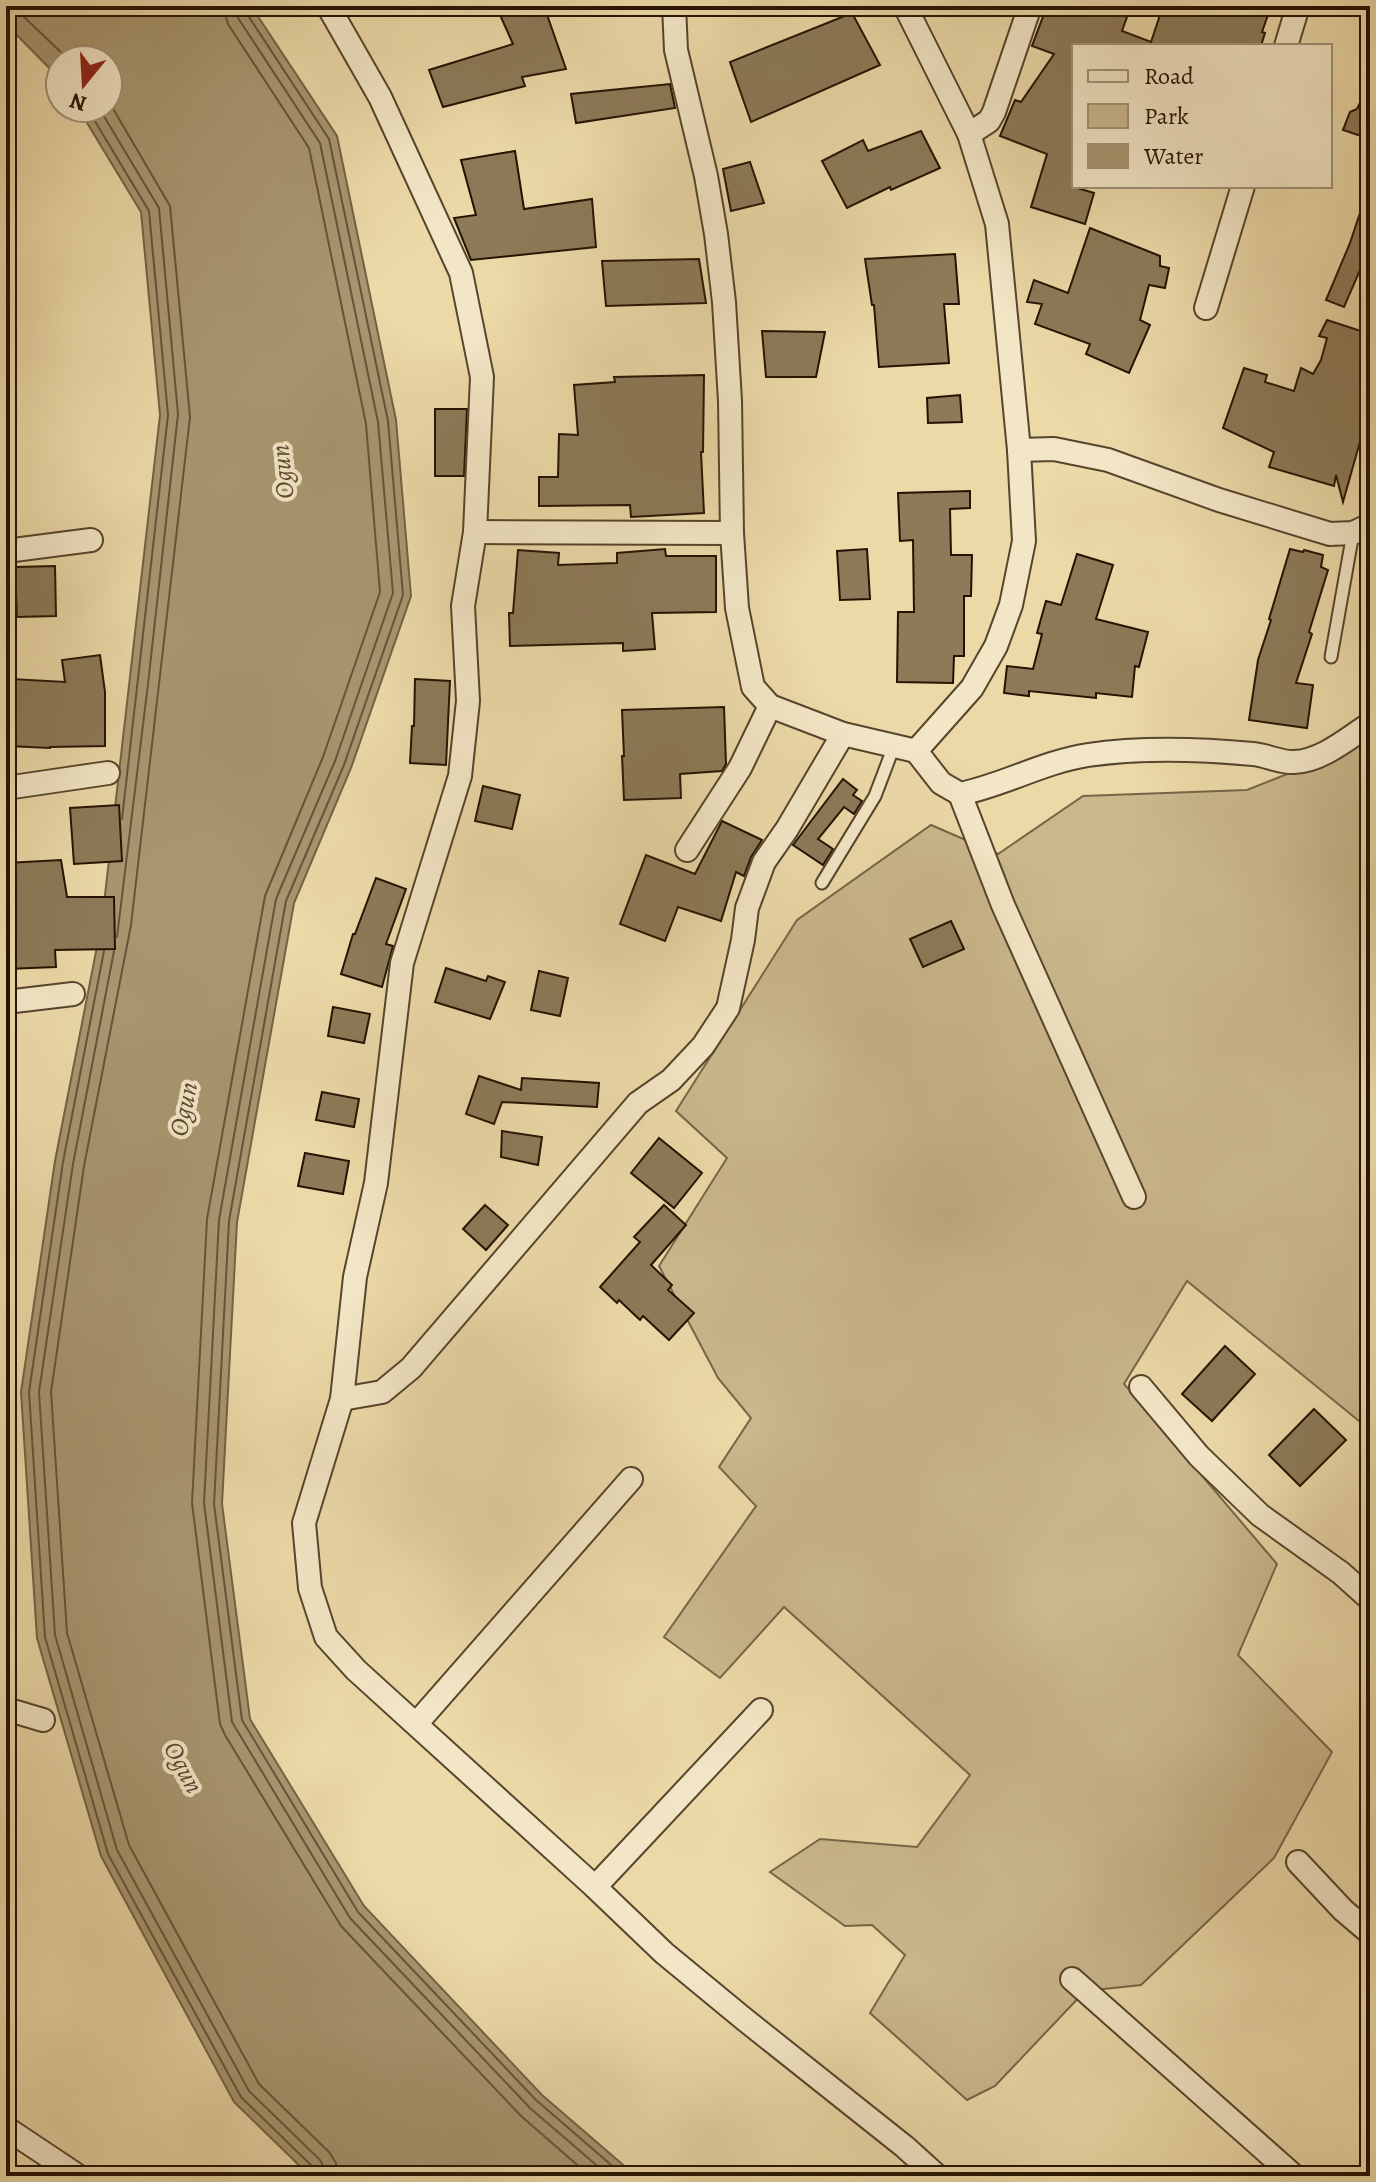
<svg xmlns="http://www.w3.org/2000/svg" width="1376" height="2182" font-family="Alegreya,serif">
<style>
.green{fill:#cab78c;stroke:#776547;stroke-width:2}
.water{fill:#a89670;stroke:#736244;stroke-width:2}
.lines{fill:none;stroke-linecap:round;stroke-linejoin:round}
.shore{stroke:#665439;stroke-width:2}
.building{fill:#8c7a58;stroke:#241302;stroke-width:2}
.lane-casing{stroke:#56442c;stroke-width:15}
.street-casing{stroke:#56442c;stroke-width:26}
.lane{stroke:#f3e6c6;stroke-width:11}
.street{stroke:#f3e6c6;stroke-width:22}
.labels{text-anchor:middle;stroke-width:8;stroke-linejoin:round;paint-order:stroke}
.water-label{font-size:26px;font-style:italic;fill:#59472e;stroke:#f3e6c6}
</style>
<rect width="100%" height="100%" fill="#ecd9a8"/>
<filter id="stains"><feTurbulence type="fractalNoise" baseFrequency=".0025" numOctaves="4"/><feColorMatrix values="0 0 0 0 .2 0 0 0 0 .09 0 0 0 0 .02 0 0 0 .5 -.17"/></filter>
<radialGradient id="worn" r=".72"><stop offset=".6" stop-color="#630" stop-opacity="0"/><stop offset="1" stop-color="#630" stop-opacity=".3"/></radialGradient>
<path class="green" d="M1370,741v689l-183,-149 -63,103 153,180 -39,91 94,97 -58,106 -133,127 -56,6 -90,95 -28,14 -97,-87 35,-58 -33,-30 -27,1 -75,-54 50,-33 97,8 53,-72 -186,-168 -64,71 -56,-41 92,-131 -37,-39 32,-49 -33,-40 -59,-112 68,-108 -51,-47 121,-191 134,-95 67,29 85,-58 164,-6z"/>
<path class="water" d="M6,6h245l86,130 59,284 15,176 -60,172 -57,135 -57,319 -15,282 28,215 114,187 178,189 94,81h-326l-76,-74 -133,-246 -64,-218 -16,-246 34,-231 47,-240 58,-506 -19,-203 -63,-104h30v-48h-48v19l-54,-55z"/>
<g class="lines">
<g class="shore">
<path d="M223,6l5,18 81,124 57,276 14,168 -57,165 -58,139 -58,323 -15,284 28,221 5,11 116,191 180,190 69,60"/>
<path d="M235,6l3,12 82,125 58,279 15,171 -58,168 -59,138 -57,321 -15,283 28,219 118,196 180,190 79,68"/>
<path d="M245,6l2,8 82,125 59,282 15,174 -59,170 -58,136 -57,320 -15,283 28,216 116,192 178,188 88,76"/>
<path d="M6,9l9,1 6,4 48,46"/>
<path d="M108,100l62,106 20,211 -59,508 -47,241 -33,226 16,241 62,212 130,239 70,68 7,11 1,13"/>
<path d="M87,108l62,103 19,204 -46,404"/>
<path d="M99,108l60,100 19,206 -30,270 -31,253"/>
<path d="M104,951l-41,211 -34,230 16,245 63,217 133,243 72,70 2,9"/>
<path d="M114,951l-41,213 -34,228 16,243 62,215 132,241 71,69 4,7 1,9"/>
</g>
</g>
<g class="building">
<path d="M544,6l22,63 -44,8 3,9 -82,21 -14,-37 84,-26 -13,-29z"/>
<path d="M1047,6h84l-9,25 29,11 12,-36h108l-9,26 3,1 -4,13h-187v141l20,6 -9,31 -54,-17 16,-53 -47,-18 15,-36 6,2 33,-48 -22,-8z"/>
<path d="M852,13l28,52 -129,57 -21,-60z"/>
<path d="M1370,82v57l-27,-9 7,-18 7,-3z"/>
<path d="M670,84l5,24 -99,15 -5,-29z"/>
<path d="M921,131l19,37 -49,22 -1,-3 -43,21 -25,-47 41,-21 5,11z"/>
<path d="M515,151l9,58 68,-10 4,48 -125,13 -17,-42 22,-3 -15,-55z"/>
<path d="M750,162l14,41 -33,8 -8,-42z"/>
<path d="M1367,192l3,1v54l-26,60 -18,-7 24,-57z"/>
<path d="M1090,228l70,28v10l9,2 -4,20 -16,-3 -9,35 10,5 -21,48 -43,-19 4,-10 -55,-20 7,-20 -15,-2 7,-22 34,13z"/>
<path d="M955,254l4,50h-15l5,59 -70,4 -5,-62h-2l-7,-46z"/>
<path d="M699,259l7,44 -100,3 -4,-45z"/>
<path d="M1327,320l43,14v91l-5,-1 -22,78 -7,-27 -2,11 -65,-19 5,-15 -51,-24 21,-60 23,7 -2,7 29,9 7,-23 12,6 8,-14 6,-22 -8,-2z"/>
<path d="M762,331l63,1 -9,45h-50z"/>
<path d="M704,375l-1,77h-2l3,61 -73,4 -1,-12 -91,1v-29h19l1,-43 19,1 -4,-50 41,-3 -1,-5z"/>
<path d="M960,395l2,27 -34,1 -1,-25z"/>
<path d="M435,409h32l-3,67h-29z"/>
<path d="M970,491v17l-20,1 1,46h21l-1,41h-7v60h-10l-1,27 -56,-1 1,-70h16l-1,-72 -13,1 -2,-48z"/>
<path d="M665,549l1,7h50v56l-64,1 3,36 -32,2v-8l-113,3 -1,-33h4l5,-63 41,3 -1,12 59,-2v-10z"/>
<path d="M867,549l3,50 -30,1 -3,-49z"/>
<path d="M1290,549l13,3 1,-2 19,5 -2,12 7,3 -19,62 3,2 -16,49 17,2 -6,43 -58,-8 9,-60 13,-40 -2,-1z"/>
<path d="M1077,554l36,11 -17,54 52,13 -9,35 -4,-1 -3,31 -36,-4v5l-67,-7v5l-25,-3 3,-27 26,3 9,-35 -5,-1 9,-32 15,4z"/>
<path d="M55,566l1,50 -39,1 -2,-50z"/>
<path d="M100,655l5,37v54l-55,1v1l-42,-2 4,-67 53,3 -3,-22z"/>
<path d="M415,679l35,2 -4,84 -36,-2 2,-37h2z"/>
<path d="M724,707l2,57 -4,7 -42,3 1,24 -57,2 -2,-44h2l-2,-46z"/>
<path d="M843,779l14,11 -4,5 9,6 -8,13 -10,-7 -26,32 15,10 -10,16 -30,-20z"/>
<path d="M483,786l37,9 -8,34 -37,-8z"/>
<path d="M119,805l3,56 -48,3 -4,-56z"/>
<path d="M722,821l40,19 -11,17 -7,19 -8,-4 -15,49 -43,-14 -13,34 -45,-17 26,-69 49,19z"/>
<path d="M61,860l6,37h47l1,52 -60,1 1,17 -50,2v-106z"/>
<path d="M376,878l30,11 -20,55 7,2 -11,41 -41,-13 12,-40h2z"/>
<path d="M951,921l13,28 -41,18 -13,-28z"/>
<path d="M446,968l40,13 2,-5 17,6 -15,37 -55,-17z"/>
<path d="M539,971l29,7 -8,38 -29,-6z"/>
<path d="M333,1007l37,7 -6,29 -36,-7z"/>
<path d="M479,1076l42,14 1,-12 77,5 -2,24 -95,-5 -8,22 -28,-10z"/>
<path d="M322,1092l37,7 -5,28 -38,-7z"/>
<path d="M502,1131l40,6 -4,28 -37,-8z"/>
<path d="M659,1138l43,35 -28,35 -43,-35z"/>
<path d="M305,1153l44,8 -6,33 -45,-8z"/>
<path d="M485,1205l23,20 -22,25 -23,-21z"/>
<path d="M664,1205l22,20 -35,40 21,20 -4,5 26,23 -25,27 -26,-24 -3,4 -21,-20 -2,3 -17,-16 40,-45 -6,-5z"/>
<path d="M1225,1346l30,28 -43,47 -30,-27z"/>
<path d="M1314,1409l32,31 -46,46 -31,-31z"/>
</g>
<g class="lines">
<defs>
<g id="lane">
<path d="M1331,657l22,-124"/>
<path d="M822,883l53,-87 19,-50"/>
</g>
<g id="street">
<path d="M328,6l52,91 81,176 21,104 -7,155 -12,74 5,95 -8,75 -58,187 -26,220 -21,94 -13,122 -38,124 6,65 16,49 30,33 239,217 69,66 80,66 161,128 32,29"/>
<path d="M674,6l2,44 30,126 10,58 8,68 6,99 2,132 5,75 16,79 17,19 73,28 73,17 56,-63 24,-42 15,-41 13,-64 -5,-91 -22,-226 -28,-90 -64,-128"/>
<path d="M1286,46l12,-40"/>
<path d="M969,134l20,-13 5,-9 36,-106"/>
<path d="M1206,308l37,-122"/>
<path d="M1019,450l35,-1 54,11 111,40 111,34 23,-1 17,-8"/>
<path d="M475,532l257,1"/>
<path d="M6,551l85,-11"/>
<path d="M916,751l25,32 19,11c44,-9 83,-32 128,-39 54,-8 111,-6 165,-1 13,1 28,9 41,8 28,-1 54,-24 76,-38"/>
<path d="M6,788l102,-15"/>
<path d="M960,794l43,111 131,292"/>
<path d="M687,850l53,-82 30,-62"/>
<path d="M6,1002l67,-8"/>
<path d="M1141,1387l58,69 61,59 81,58 29,26"/>
<path d="M342,1399l40,-7 29,-24 227,-265 33,-23 32,-34 25,-38 15,-68 4,-32 17,-46 23,-33 56,-95"/>
<path d="M6,1709l37,11"/>
<path d="M417,1723l214,-244"/>
<path d="M1298,1862l45,48 27,23"/>
<path d="M595,1887l166,-177"/>
<path d="M1072,1979l222,197"/>
<path d="M6,2128l72,48"/>
</g>
</defs>
<use href="#lane" class="lane-casing"/>
<use href="#street" class="street-casing"/>
<use href="#lane" class="lane"/>
<use href="#street" class="street"/>
</g>
<g class="labels">
<g class="water-label">
<text transform="translate(282 472) rotate(-96)" y="9">Ogun</text>
<text transform="translate(183 1109) rotate(-78)" y="9">Ogun</text>
<text transform="translate(184 1767) rotate(62)" y="9">Ogun</text>
</g>
</g>
<rect width="1376" height="2182" fill="none" stroke="#ecd9a8" stroke-width="32"/>
<rect x="8" y="8" width="1360" height="2166" fill="none" stroke="#241302" stroke-width="4"/>
<rect x="16" y="16" width="1344" height="2150" fill="none" stroke="#241302" stroke-width="2"/>
<rect x="1072" y="44" width="260" height="144" fill="#f3e6c6" stroke="#a09278" stroke-width="2"/>
<rect x="1088" y="70" width="40" height="12" fill="#f3e6c6" stroke="#a09278" stroke-width="2"/>
<text x="1144" y="84" font-size="24" fill="#241302">Road</text>
<rect x="1088" y="104" width="40" height="24" fill="#cab78c" stroke="#a09278" stroke-width="2"/>
<text x="1144" y="124" font-size="24" fill="#241302">Park</text>
<rect x="1088" y="144" width="40" height="24" fill="#a89670" stroke="#a09278" stroke-width="2"/>
<text x="1144" y="164" font-size="24" fill="#241302">Water</text>
<g transform="translate(84 84) rotate(198)"><circle r="38" fill="#f3e6c6" stroke="#a09278" stroke-width="2"/>
<path d="M0-6L14 30L0 20L-14 30Z" fill="#8f2418"/>
<text y="-12" font-size="22" font-weight="bold" text-anchor="middle" fill="#241302">N</text>
</g>
<rect width="100%" height="100%" filter="url(#stains)"/>
<rect width="100%" height="100%" fill="url(#worn)"/>
</svg>
